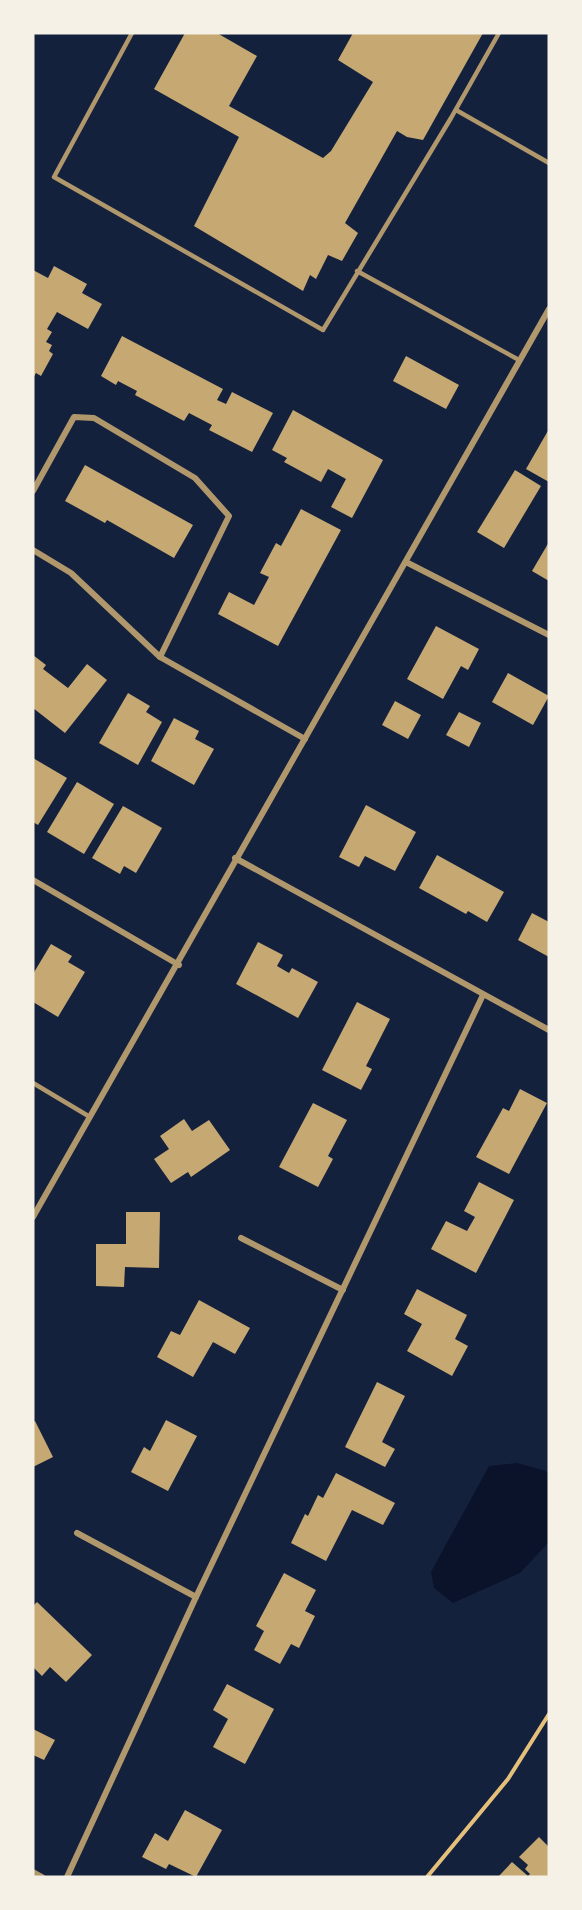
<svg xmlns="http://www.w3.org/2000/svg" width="582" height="1910" font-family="'Titillium Web',sans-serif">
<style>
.water{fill:#0b132b}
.building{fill:#c6a872}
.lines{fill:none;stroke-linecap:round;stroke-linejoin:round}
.path{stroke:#e5c07b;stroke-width:4}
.service{stroke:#b1986c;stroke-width:4.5}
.minor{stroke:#b1986c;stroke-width:6}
</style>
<rect width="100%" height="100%" fill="#14213d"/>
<path class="water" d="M517,1463l29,8 3,5v66l-29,31 -67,30 -19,-15 -3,-16 58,-106z"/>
<g class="building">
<path d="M185,33h32l40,23 -28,50 94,52 8,-7 42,-69 -35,-22 15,-27h130l-60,107 -16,-3 -10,-6 -52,92 13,10 -16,28 -14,-6 -12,24 -6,-4 -7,16 -109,-65 45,-89 -85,-48z"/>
<path d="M54,266l33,18 -5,9 20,11 -14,25 -31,-17 -10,17 5,3 -6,10 6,3 -3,6 4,3 -12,22 -5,-3 -3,5v-108l15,8z"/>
<path d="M122,336l101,53 -6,11 9,4 6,-12 41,21 -21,39 -43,-22 3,-5 -23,-12 -5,8 -49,-26 2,-4 -19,-10 -2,4 -15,-9z"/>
<path d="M406,356l53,29 -13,24 -53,-28z"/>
<path d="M293,410l90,50 -31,58 -21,-11 15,-28 -18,-10 -7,13 -37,-20 3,-4 -15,-8z"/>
<path d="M549,429v53l-23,-13z"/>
<path d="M85,465l108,60 -19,33 -67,-38 -2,3 -40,-22z"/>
<path d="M515,470l26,16 -37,62 -27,-16z"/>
<path d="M301,509l40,21 -63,116 -60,-32 11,-22 25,13 15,-28 -9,-4 16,-30 5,3z"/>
<path d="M549,542v39l-17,-10z"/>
<path d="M436,626l43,23 -11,21 -7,-4 -18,33 -36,-20z"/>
<path d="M33,655l13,10 -3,4 25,19 19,-24 20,16 -42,53 -32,-25z"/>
<path d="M508,673l41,23 -16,29 -41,-23z"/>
<path d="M128,693l22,13 -4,6 16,10 -24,43 -39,-22z"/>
<path d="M395,701l26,14 -13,24 -26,-14z"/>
<path d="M459,712l22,11 -12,24 -23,-12z"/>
<path d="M174,718l25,13 -4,8 19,10 -20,36 -43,-24z"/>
<path d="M33,758l34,20 -29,47 -5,-3z"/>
<path d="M77,782l37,22 -30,50 -37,-22z"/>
<path d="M366,805l50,27 -21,39 -30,-15 -6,11 -20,-10z"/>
<path d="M123,806l39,22 -26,45 -12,-7 -4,8 -28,-16z"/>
<path d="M437,855l67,37 -17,30 -19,-11 -2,3 -47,-26z"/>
<path d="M532,913l17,9v35l-31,-17z"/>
<path d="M258,942l25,13 -6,11 12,7 3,-5 26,14 -20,36 -62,-34z"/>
<path d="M51,944l21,12 -4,6 17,10 -27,45 -25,-15v-28z"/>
<path d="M357,1002l33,17 -24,47 6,3 -11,21 -39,-20z"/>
<path d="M520,1089l27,14 -38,71 -33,-17 27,-49 6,3z"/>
<path d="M313,1103l34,17 -19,36 5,3 -15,28 -39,-20z"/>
<path d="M184,1119l8,12 17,-11 21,30 -39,27 -3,-5 -17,11 -17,-24 15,-10 -9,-13z"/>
<path d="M479,1182l35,18 -38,73 -45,-24 15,-28 21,10 8,-14 -11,-6z"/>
<path d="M126,1212h34l-1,56 -34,-1 -1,20 -28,-1v-42h30z"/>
<path d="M417,1289l50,26 -12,24 13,7 -16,30 -45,-25 15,-27 -18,-10z"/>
<path d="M199,1300l51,28 -15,26 -22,-12 -20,35 -36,-20 14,-26 9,4z"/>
<path d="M377,1382l28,14 -23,46 13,7 -10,18 -40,-20z"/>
<path d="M166,1420l31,16 -29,55 -37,-19 13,-25 6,4z"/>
<path d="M35,1421l18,36 -20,10v-45z"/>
<path d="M336,1473l59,30 -12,22 -31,-15 -26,51 -35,-18 14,-29 3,2 10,-21 5,3z"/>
<path d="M284,1573l32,17 -11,21 10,5 -16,32 -8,-4 -11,20 -26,-14 10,-19 -8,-5z"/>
<path d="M37,1602l55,53 -26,27 -16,-15 -8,9 -9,-9v-61z"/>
<path d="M227,1684l47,25 -29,55 -32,-17 15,-28 -15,-9z"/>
<path d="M33,1729l22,11 -11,20 -11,-5z"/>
<path d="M185,1810l37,20 -26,47 -27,-13 -3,5 -24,-12 13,-24 13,8z"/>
<path d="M539,1837l10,10v30h-51l14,-15 16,14 2,-2 -5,-5 3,-4 -9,-8z"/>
</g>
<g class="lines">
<path class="path" d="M427,1877l81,-98 41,-65"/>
<g class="service">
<path d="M132,33l-78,144 269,153 128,-212 48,-85"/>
<path d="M456,110l93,53"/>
<path d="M357,271l162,89"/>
<path d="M33,1083l57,34"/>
</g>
<g class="minor">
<path d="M33,491l41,-74 20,1 101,60 34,38 -69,141"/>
<path d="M33,550l38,23 89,84 145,82"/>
<path d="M406,562l143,73"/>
<path d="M235,858l314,172"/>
<path d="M33,880l146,85"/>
<path d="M33,1217l516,-908"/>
<path d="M241,1238l102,52"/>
<path d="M77,1533l119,64"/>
<path d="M33,1872l9,5"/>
<path d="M67,1877l129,-280 287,-602"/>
</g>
</g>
<rect width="582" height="1910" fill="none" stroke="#f6f1e7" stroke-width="69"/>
</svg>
